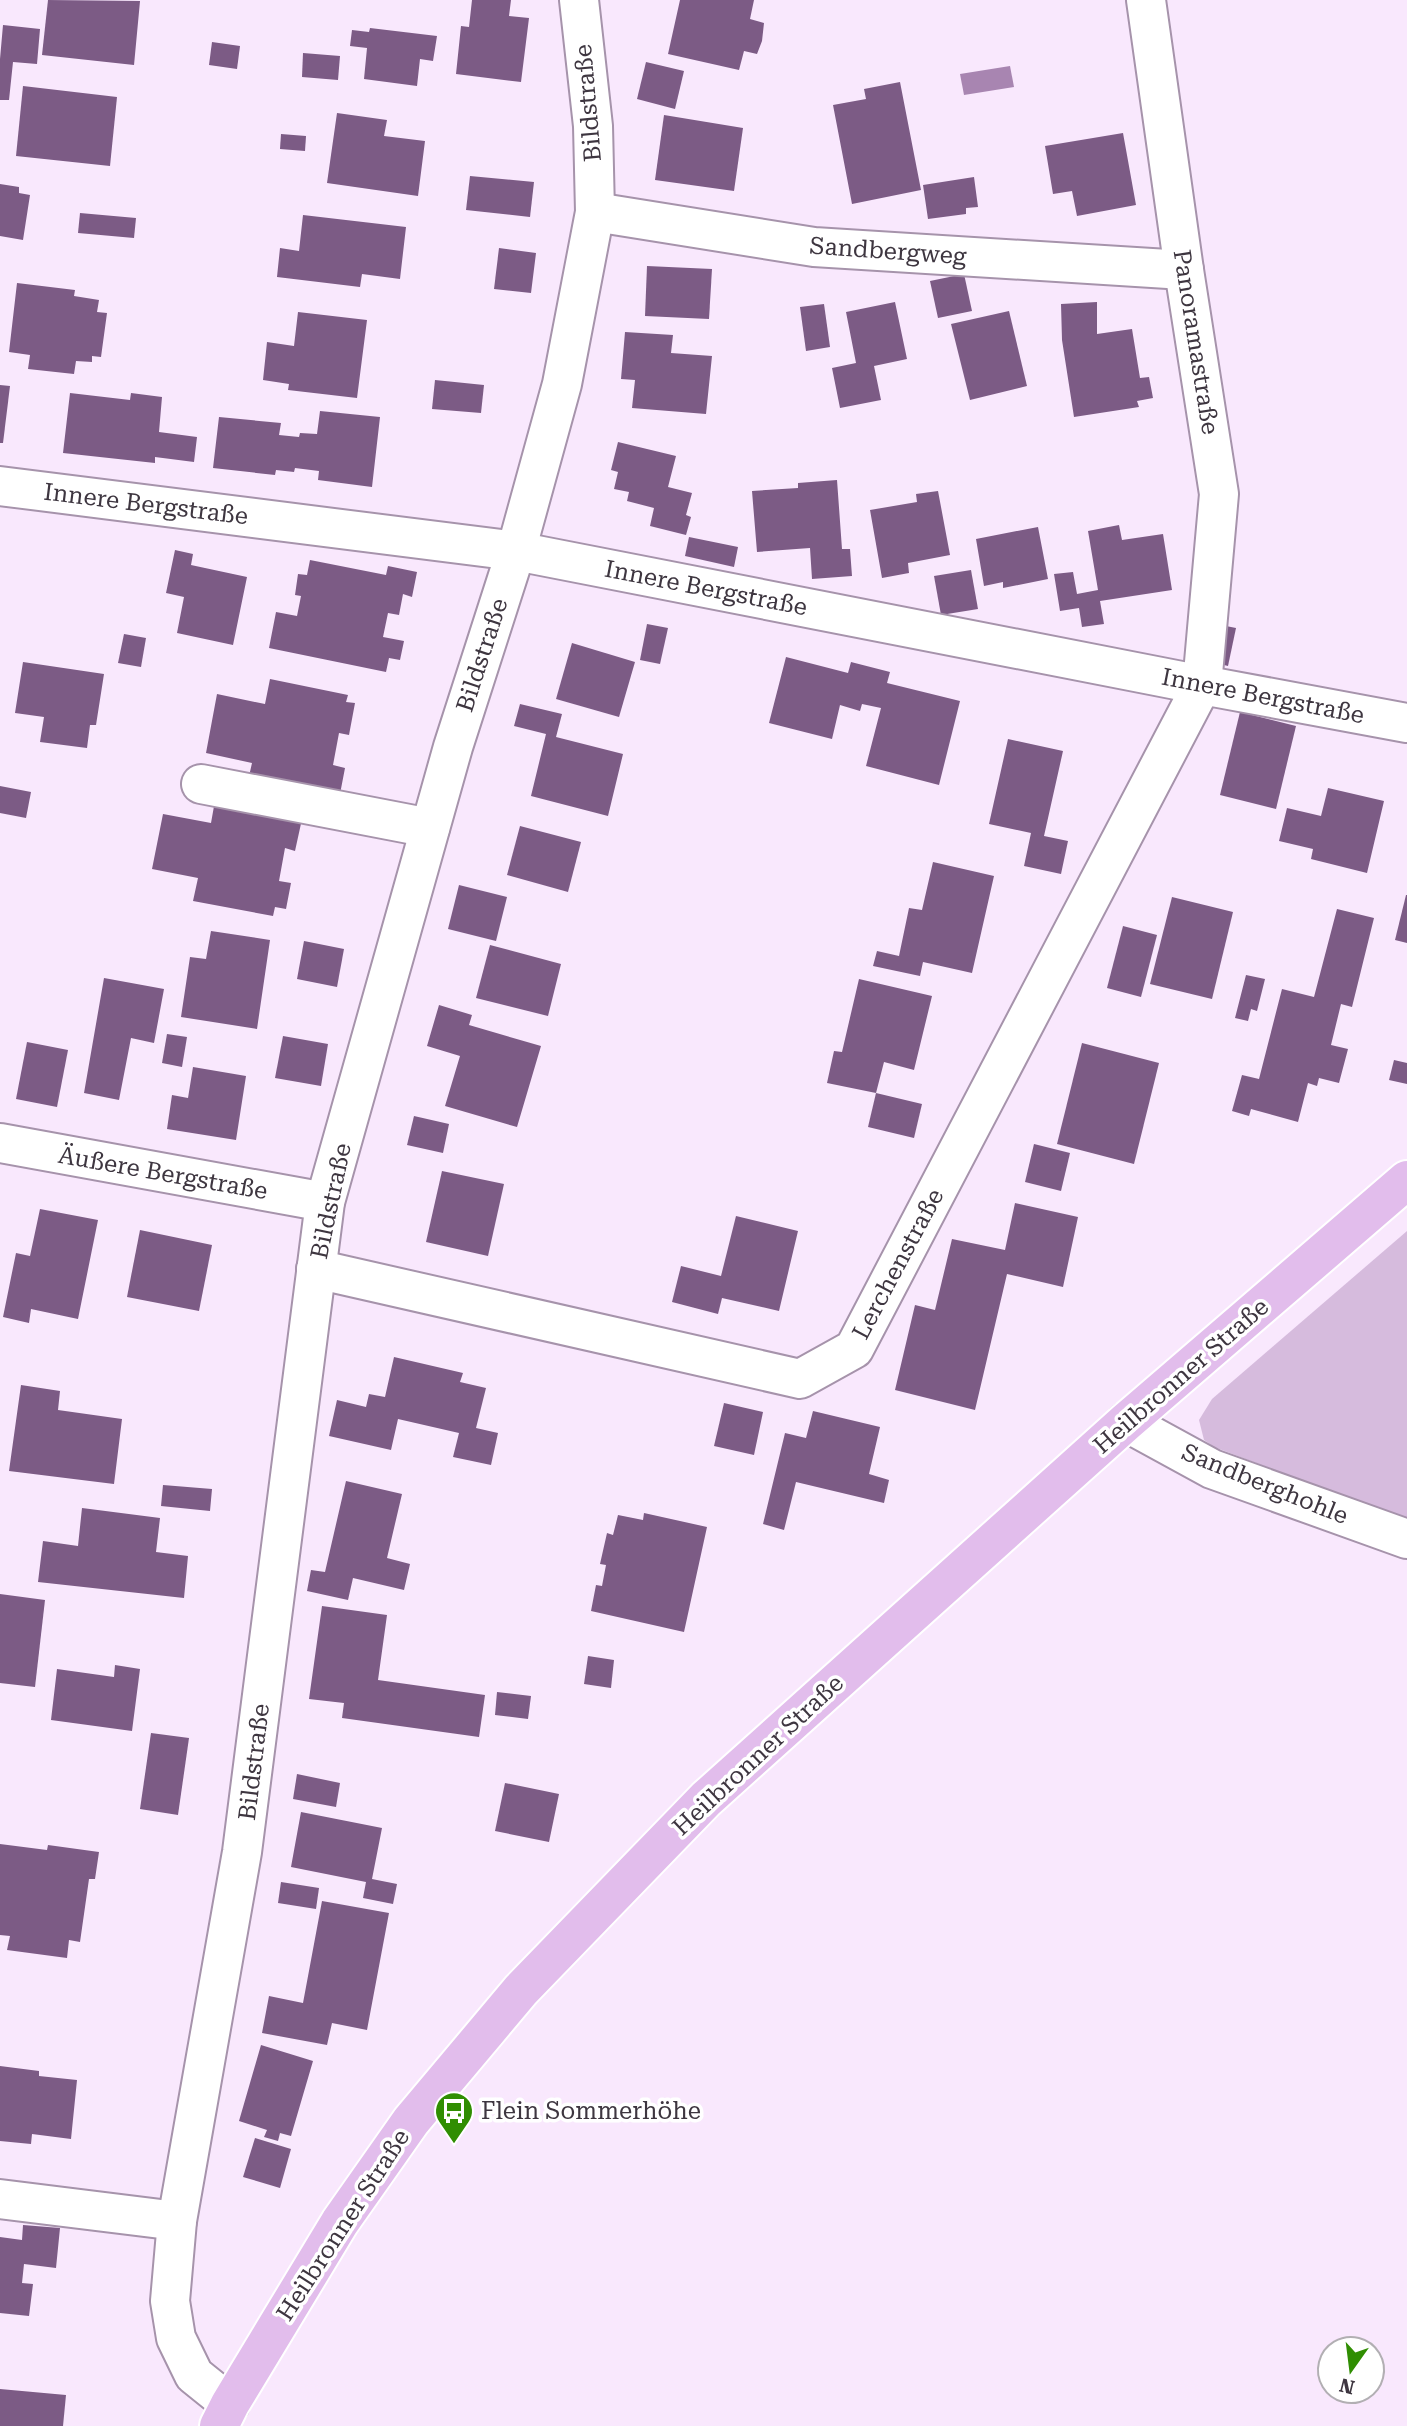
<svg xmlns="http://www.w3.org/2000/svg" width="1407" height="2426" font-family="'Roboto Serif',serif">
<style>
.green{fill:#d6bbdd}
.water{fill:#a885b1}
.building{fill:#7c5b85}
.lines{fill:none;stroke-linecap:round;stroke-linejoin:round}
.minor-casing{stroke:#a693ab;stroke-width:42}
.major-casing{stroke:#fff;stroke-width:42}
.minor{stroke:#fff;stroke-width:38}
.major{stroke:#e2bdec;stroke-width:38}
.labels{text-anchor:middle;stroke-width:7;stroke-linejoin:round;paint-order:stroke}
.street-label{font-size:24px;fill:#3e3640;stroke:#fff}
.poi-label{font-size:24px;fill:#3e3640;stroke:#fff;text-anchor:start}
</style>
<rect width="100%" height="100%" fill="#f9e8fd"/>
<path class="green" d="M1407,1231v289l-193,-73 -10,-7 -5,-20 13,-21z"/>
<path class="water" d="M1010,66l4,21 -50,8 -4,-21z"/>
<g class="building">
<path d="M48,0l92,1 -6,64 -92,-10z"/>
<path d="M472,0h39l-2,16 20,2 -8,64 -65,-8 5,-48 8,1z"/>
<path d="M680,0h74l-4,19 14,4 -2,18 -5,13 -13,-3 -5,19 -71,-16z"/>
<path d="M3,25l37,4 -3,35 -24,-2 -4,38h-9v-41z"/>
<path d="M370,28l67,8 -4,25 -13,-2 -3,27 -53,-7 3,-31 -17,-2 2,-16 17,2z"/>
<path d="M212,42l28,4 -3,23 -28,-4z"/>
<path d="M303,53l37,3 -2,24 -36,-3z"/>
<path d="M646,62l38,9 -9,38 -38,-10z"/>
<path d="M900,82l21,108 -69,14 -19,-99 33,-6 -2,-10z"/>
<path d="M23,86l94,11 -7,69 -94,-10z"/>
<path d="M337,113l50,7 -3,16 41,5 -7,55 -91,-13z"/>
<path d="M664,115l79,13 -9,63 -79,-11z"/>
<path d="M1123,133l13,72 -59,11 -5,-25 -19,3 -8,-48z"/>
<path d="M281,134l25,2 -1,15 -25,-2z"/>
<path d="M470,176l64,6 -4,35 -64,-7z"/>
<path d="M974,177l4,30 -12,1v6l-38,5 -5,-34z"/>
<path d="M0,184l19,3v6l11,2 -7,45 -23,-4z"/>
<path d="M80,213l56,5 -2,20 -56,-5z"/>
<path d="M303,215l103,12 -6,52 -38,-5 -2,13 -83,-10 3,-29 19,3z"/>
<path d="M499,248l37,5 -5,40 -37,-4z"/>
<path d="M647,266l65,3 -3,50 -64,-3z"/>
<path d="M964,274l8,37 -34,7 -8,-37z"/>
<path d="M17,283l58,7 -1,6 25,4 -2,12 10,1 -6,44 -9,-1v6l-16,-1 -2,13 -46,-5 2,-14 -21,-3z"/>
<path d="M895,302l12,57 -33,7 7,34 -41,8 -8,-40 24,-5 -10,-51z"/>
<path d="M1097,302v32l35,-5 8,49 9,-1 4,21 -16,3 2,6 -65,10 -12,-77 -1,-36z"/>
<path d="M824,304l6,43 -24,4 -6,-44z"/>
<path d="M1009,311l18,75 -57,14 -19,-76z"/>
<path d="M298,312l69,8 -10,78 -69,-8 1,-6 -26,-4 4,-38 27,4z"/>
<path d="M625,332l48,3 -2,18 41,3 -6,58 -74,-6 3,-28 -14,-1z"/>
<path d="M435,380l49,5 -3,28 -49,-4z"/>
<path d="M0,385l10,1 -7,57h-3z"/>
<path d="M70,393l60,7 1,-7 31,4 -3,35 38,5 -3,25 -39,-5v6l-92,-10z"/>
<path d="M320,411l60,6 -8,70 -54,-7 1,-9 -24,-3 -1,4 -18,-2 -1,5 -62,-7 6,-51 62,6 -2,12 20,2 1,-4 17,1z"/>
<path d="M618,442l58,14 -8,31 24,6 -6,22 5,2 -5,18 -36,-9 4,-18 -27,-7 2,-9 -15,-3 4,-17 -7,-2z"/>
<path d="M837,480l5,69h8l2,27 -40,3 -2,-31 -53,4 -5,-61 46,-3v-5z"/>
<path d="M938,491l12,64 -42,8 1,10 -27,5 -12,-68 47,-8 -1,-8z"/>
<path d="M1119,525l3,15 41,-6 9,56 -72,11 4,23 -22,3 -3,-19 -19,3 -6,-37 19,-2 4,22 21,-4 -10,-59z"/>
<path d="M1038,527l10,52 -45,9v-6l-19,4 -8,-47z"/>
<path d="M689,537l49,10 -4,20 -49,-11z"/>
<path d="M175,550l18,4 -2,11 56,12 -14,68 -56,-12 7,-36 -18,-4z"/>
<path d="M310,560l76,15 2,-9 29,6 -5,25 -9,-3 -4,21 -11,-2 -5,24 21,4 -4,19 -11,-2 -3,14 -117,-24 7,-36 21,4 4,-20 -6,-1 3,-21 9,1z"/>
<path d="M971,570l7,39 -37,6 -7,-39z"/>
<path d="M647,624l21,4 -8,36 -20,-4z"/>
<path d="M1216,624l20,4 -8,38 -20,-5z"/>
<path d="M124,634l22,4 -5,29 -23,-4z"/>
<path d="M572,643l63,19 -16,55 -63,-18z"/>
<path d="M786,657l62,16 3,-11 39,10 -3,11 73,18 -21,84 -73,-19 15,-58 -19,-4 -2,7 -20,-6 -8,34 -63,-16z"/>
<path d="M23,662l81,12 -8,51h-6l-3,23 -47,-6 4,-25 -29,-4z"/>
<path d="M270,679l78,16 -2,7 9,1 -6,32 -10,-2 -6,32 12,3 -5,26 -93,-9 5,-22 -46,-10 11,-59 48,10z"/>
<path d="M520,704l42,10 -6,23 67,17 -15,62 -77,-20 15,-62 -32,-8z"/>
<path d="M1240,712l56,14 -20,83 -56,-14z"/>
<path d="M1008,739l55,12 -19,85 24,5 -7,33 -37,-8 7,-33 -42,-9z"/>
<path d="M0,786l31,6 -5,26 -26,-5z"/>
<path d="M1328,788l56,13 -17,72 -56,-14 2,-10 -34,-8 8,-33 34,8z"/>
<path d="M216,795l86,24 -7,32 -10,-3 -6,33 12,2 -5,26 -11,-2 -2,9 -80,-15 5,-23 -46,-9 11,-55 48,9z"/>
<path d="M520,826l61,16 -13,50 -61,-17z"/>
<path d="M933,862l61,14 -22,97 -49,-11 -3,14 -47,-10 4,-15 22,5 10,-48 13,2z"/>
<path d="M459,885l48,12 -11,44 -48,-12z"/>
<path d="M1406,895h1v48l-12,-3z"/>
<path d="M1172,897l61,15 -21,87 -62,-15z"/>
<path d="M1337,909l37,9 -22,89 -11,-3 -10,41 17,4 -9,34 -20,-5 -2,8 -9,-3 -10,39 -47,-13 -2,7 -17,-5 10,-36 17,4 23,-90 32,8z"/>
<path d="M1123,926l34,9 -16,62 -34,-9z"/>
<path d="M211,931l59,9 -13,89 -76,-12 9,-60 16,2z"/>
<path d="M304,941l40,8 -7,38 -40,-8z"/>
<path d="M490,945l71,19 -13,52 -72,-18z"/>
<path d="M1246,975l19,4 -8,32 -6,-2 -3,12 -13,-3z"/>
<path d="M104,978l60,11 -10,54 -23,-5 -12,62 -35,-7z"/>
<path d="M859,979l73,17 -18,74 -30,-8 -8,31 -49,-10 7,-32 8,1z"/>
<path d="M439,1005l33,10 -3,10 72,21 -24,81 -72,-21 15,-50 -33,-10z"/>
<path d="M167,1034l20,3 -5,30 -20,-4z"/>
<path d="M283,1036l45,8 -7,42 -46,-8z"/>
<path d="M27,1042l41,8 -11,57 -41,-8z"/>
<path d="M1082,1043l77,20 -25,101 -77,-20z"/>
<path d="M1394,1060l13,3v21l-18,-4z"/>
<path d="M193,1067l53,9 -10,64 -69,-11 5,-34 16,3z"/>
<path d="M876,1093l46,11 -8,34 -46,-11z"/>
<path d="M414,1116l35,8 -6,29 -36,-8z"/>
<path d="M1034,1144l36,9 -9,38 -36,-9z"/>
<path d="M442,1171l62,13 -16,72 -62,-14z"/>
<path d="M1015,1203l63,14 -15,70 -56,-13 -32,136 -80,-20 20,-85 20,5 17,-71 53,11z"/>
<path d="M40,1209l58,11 -20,99 -47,-10 -2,14 -26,-6 13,-64 14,3z"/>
<path d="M736,1216l62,15 -19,80 -57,-13 -4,16 -46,-12 9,-36 40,10z"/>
<path d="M140,1230l72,15 -13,66 -72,-14z"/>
<path d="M394,1357l69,16 -3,9 26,6 -10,40 22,5 -7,32 -38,-8 6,-24 -61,-14 -7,31 -62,-14 8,-36 29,7 3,-13 16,3z"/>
<path d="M21,1385l39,6 -2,19 64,9 -8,65 -105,-13z"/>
<path d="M724,1403l39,9 -9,43 -40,-9z"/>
<path d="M813,1411l67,16 -11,47 20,6 -5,23 -88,-21 -12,48 -21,-6 22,-91 21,5z"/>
<path d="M346,1481l56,13 -15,64 23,6 -6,26 -51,-12 -5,22 -41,-9 4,-21 14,2z"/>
<path d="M163,1485l49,4 -2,22 -49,-5z"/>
<path d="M82,1508l78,10 -4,34 32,4 -4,42 -146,-16 5,-41 35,5z"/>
<path d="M644,1513l63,14 -23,105 -93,-21 5,-26 6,1 4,-21 -6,-1 7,-31 6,2 5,-20 25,5z"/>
<path d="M0,1594l45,6 -10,87 -35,-4z"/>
<path d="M322,1606l65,9 -9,65 107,15 -6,42 -137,-19 2,-15 -35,-4z"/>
<path d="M588,1656l26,4 -3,28 -27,-4z"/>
<path d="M115,1665l25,4 -8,62 -81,-11 6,-51 57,8z"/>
<path d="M497,1692l34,4 -3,23 -33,-4z"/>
<path d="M151,1733l38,5 -11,77 -38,-6z"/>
<path d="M297,1774l43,9 -4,24 -43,-8z"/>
<path d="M505,1783l54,11 -10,48 -54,-11z"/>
<path d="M301,1812l81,16 -10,51 25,5 -4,20 -30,-6 3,-16 -75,-15z"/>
<path d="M0,1844l47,6 1,-5 51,7 -4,27h-6l-9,63 -11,-2 -2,18 -60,-8 3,-14 -10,-1z"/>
<path d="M281,1882l38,6 -3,21 -38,-6z"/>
<path d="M322,1901l67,12 -22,117 -35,-7 -5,22 -65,-12 7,-37 34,7z"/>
<path d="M261,2045l52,16 -22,75 -11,-3 -2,8 -14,-4 3,-7 -28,-9z"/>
<path d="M0,2066l39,5v5l38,4 -6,59 -39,-5 -1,10 -31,-3z"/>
<path d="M255,2138l36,11 -11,39 -37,-11z"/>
<path d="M23,2225l37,3 -4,40 -32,-4 -2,19 11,1 -4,32 -29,-3v-76l22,3z"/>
<path d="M0,2389l66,6 -3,31h-63z"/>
</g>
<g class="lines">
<defs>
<g id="minor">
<path d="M595,212l219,35 370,23"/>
<path d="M0,486l516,65 686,134 205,38"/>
<path d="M201,784l229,44"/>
<path d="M0,1143l325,59"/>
<path d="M316,1269l484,110 54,-30 348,-664 17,-191 -35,-224 -38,-270"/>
<path d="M1126,1422l86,47 195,70"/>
<path d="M0,2199l177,22"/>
<path d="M230,2404l-36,-29 -18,-37 -6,-37 7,-80 65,-369 83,-650 128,-455 63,-196 46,-167 33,-172 -2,-86 -14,-126"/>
</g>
<path id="major" d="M219,2426l11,-22 110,-182 71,-101 110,-131 185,-191 420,-377 281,-242"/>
</defs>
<use href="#minor" class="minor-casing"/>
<use href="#major" class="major-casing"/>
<use href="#minor" class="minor"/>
<use href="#major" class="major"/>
</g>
<defs>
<symbol id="bus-pin" viewBox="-11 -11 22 30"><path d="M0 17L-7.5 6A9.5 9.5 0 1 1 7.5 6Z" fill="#308e02" stroke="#fff"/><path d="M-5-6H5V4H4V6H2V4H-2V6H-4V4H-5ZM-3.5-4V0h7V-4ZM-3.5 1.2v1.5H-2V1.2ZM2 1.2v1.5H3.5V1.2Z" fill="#fff"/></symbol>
</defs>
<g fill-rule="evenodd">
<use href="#bus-pin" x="432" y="2089" width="44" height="60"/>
</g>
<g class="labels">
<g class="street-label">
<text transform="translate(588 103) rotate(-95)" y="8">Bildstraße</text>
<text transform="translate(888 251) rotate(4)" y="8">Sandbergweg</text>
<text transform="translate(1196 342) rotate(81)" y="8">Panoramastraße</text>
<text transform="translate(146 504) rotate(7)" y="8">Innere Bergstraße</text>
<text transform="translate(706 588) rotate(11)" y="8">Innere Bergstraße</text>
<text transform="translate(482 655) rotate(-72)" y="8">Bildstraße</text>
<text transform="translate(1263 696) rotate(11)" y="8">Innere Bergstraße</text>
<text transform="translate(163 1173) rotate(10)" y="8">Äußere Bergstraße</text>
<text transform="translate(331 1201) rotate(-78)" y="8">Bildstraße</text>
<text transform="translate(898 1264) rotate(-62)" y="8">Lerchenstraße</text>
<text transform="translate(1181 1376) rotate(-41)" y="8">Heilbronner Straße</text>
<text transform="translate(1265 1484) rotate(22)" y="8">Sandberghohle</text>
<text transform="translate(758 1755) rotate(-43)" y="8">Heilbronner Straße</text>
<text transform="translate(254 1762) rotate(-83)" y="8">Bildstraße</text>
<text transform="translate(343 2225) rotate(-57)" y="8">Heilbronner Straße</text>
</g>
<g class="poi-label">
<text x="481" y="2119">Flein Sommerhöhe</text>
</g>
</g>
<g transform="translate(1351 2370) rotate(194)"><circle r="33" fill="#ffffff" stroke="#b2afb3" stroke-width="2"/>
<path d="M0-5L12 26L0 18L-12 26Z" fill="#308e02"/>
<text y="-10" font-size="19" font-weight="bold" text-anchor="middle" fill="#3e3640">N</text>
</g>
</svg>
